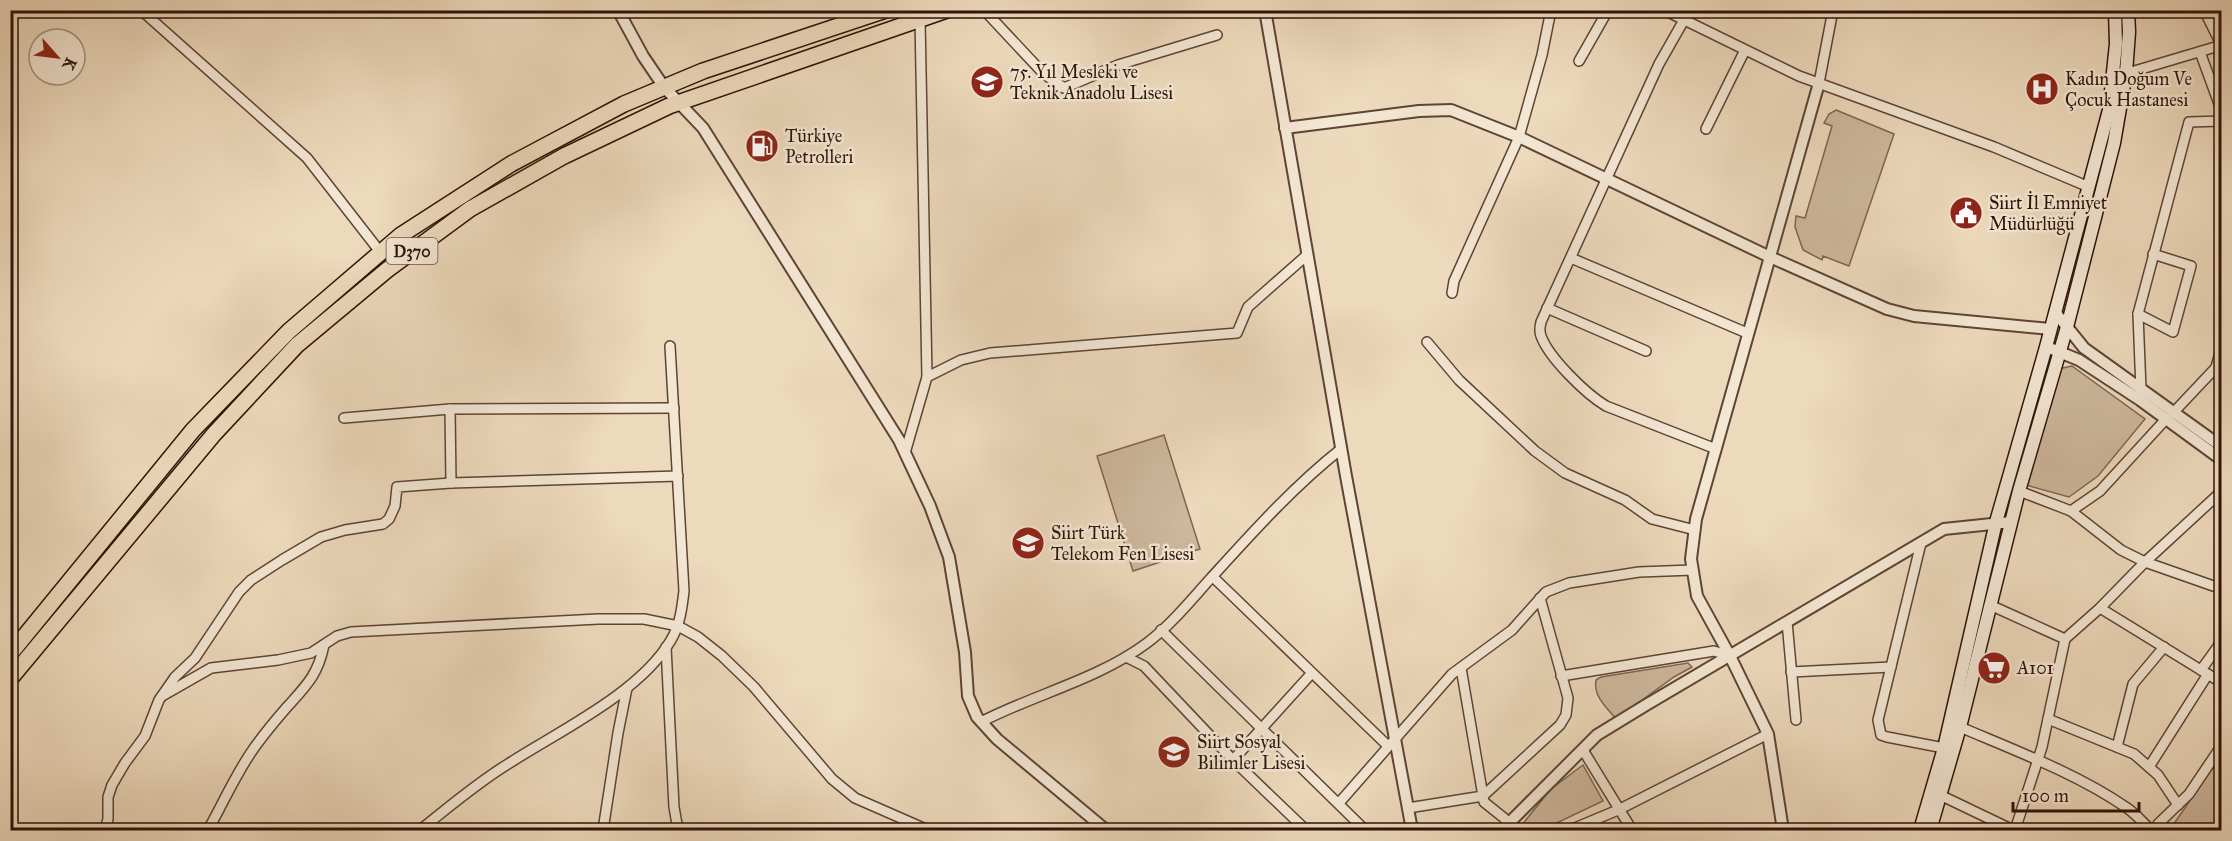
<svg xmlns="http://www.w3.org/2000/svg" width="2232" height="841" font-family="'IM FELL Great Primer',serif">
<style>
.green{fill:#cdb79d;stroke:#7e6452;stroke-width:1.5}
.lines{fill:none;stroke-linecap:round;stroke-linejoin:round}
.minor-casing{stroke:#5e4434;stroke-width:12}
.tertiary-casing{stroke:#5e4434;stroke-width:14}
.secondary-casing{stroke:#2e1207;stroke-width:15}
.trunk-casing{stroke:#2e1207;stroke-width:18}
.minor{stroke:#f3e6d3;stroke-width:9}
.tertiary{stroke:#f3e6d3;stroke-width:10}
.secondary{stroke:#f3e6d3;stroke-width:12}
.trunk{stroke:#edd9bc;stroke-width:15}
.labels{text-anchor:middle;stroke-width:5;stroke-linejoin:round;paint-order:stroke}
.shield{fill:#f3e6d3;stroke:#695244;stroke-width:1.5}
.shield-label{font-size:16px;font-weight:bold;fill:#2e1207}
.poi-label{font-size:18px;fill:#2e1207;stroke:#f3e6d3;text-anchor:start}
</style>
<rect width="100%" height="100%" fill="#edd9bc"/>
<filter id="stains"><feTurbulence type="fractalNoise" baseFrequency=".00333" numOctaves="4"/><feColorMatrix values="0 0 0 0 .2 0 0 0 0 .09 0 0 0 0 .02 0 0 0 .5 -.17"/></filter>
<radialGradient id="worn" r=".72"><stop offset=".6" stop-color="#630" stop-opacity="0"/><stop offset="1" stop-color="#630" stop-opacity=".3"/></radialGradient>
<g class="green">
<path d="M1836,110l58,24 -45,132 -26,-10 -1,4 -19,-10 -8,-23 1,-11 9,2 27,-92 -8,-3 5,-9z"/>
<path d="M2072,366l73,53 -47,57 -29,21 -43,-12 32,-116z"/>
<path d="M1164,435l36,114 -67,22 -36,-115z"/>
<path d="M1688,663l4,4 -18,10 -58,42c-10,-12 -23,-23 -20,-39l5,-3z"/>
<path d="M2221,756v74h-41l-7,-5z"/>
<path d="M1583,765l20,36 -61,29h-18l-3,-4 30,-37z"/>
</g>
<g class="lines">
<defs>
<g id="minor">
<path d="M141,10l166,148 74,95"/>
<path d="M984,10l59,63 21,15 54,-23 99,-30"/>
<path d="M1664,10l135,66 195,71 95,40"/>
<path d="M2204,10l18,36"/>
<path d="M920,20l7,357"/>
<path d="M1684,20l-25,44 -118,258c-1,4 -2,9 0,14 8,22 45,58 65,70l110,43"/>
<path d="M2200,52l22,60"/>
<path d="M1579,61l29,-51"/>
<path d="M2121,75l101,-30"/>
<path d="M1819,83l14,-73"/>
<path d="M1706,129l39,-79"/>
<path d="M1571,258l176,75"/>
<path d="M1452,293l2,-12 65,-144 23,-82 9,-45"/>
<path d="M1547,308l99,43"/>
<path d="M2138,314l35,18 18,-66 -38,-12"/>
<path d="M1427,342l32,38 76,71 30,22 60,27 27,19 43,11"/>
<path d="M2216,367l6,-21"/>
<path d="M2141,390l-3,-76 51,-192 33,-1"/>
<path d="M450,409l1,74"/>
<path d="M2173,413l49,-52"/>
<path d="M344,418l106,-9 224,-1"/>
<path d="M905,453l22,-76 34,-17 29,-7 247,-20 11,-26 59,-52"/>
<path d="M2019,491l52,20 50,39 24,12 77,27"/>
<path d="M2071,511l29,-20 66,-72"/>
<path d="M1921,543l-43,177 3,15 6,2 57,11"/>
<path d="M1213,577l175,169"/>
<path d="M1990,605l75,34"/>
<path d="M2100,608l122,75"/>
<path d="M1787,622l9,98"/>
<path d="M1161,630l204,200"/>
<path d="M666,647l8,160 4,23"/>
<path d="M1126,657l18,9 89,94 73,70"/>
<path d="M1461,668l23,134 20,16 9,12"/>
<path d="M2201,670l21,-29"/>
<path d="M1791,672l100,-5"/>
<path d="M1561,676l153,-25 16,5"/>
<path d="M162,696l49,-28 67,-8 33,-7 26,-17 14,-4 247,-13h46l34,7 20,11 24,19 32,31 78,92 23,19 73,32"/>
<path d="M2048,719l86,35 24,21 20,30"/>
<path d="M981,722c54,-28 116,-42 166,-79 24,-18 44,-43 64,-65 41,-45 82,-91 130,-129"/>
<path d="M1960,727c54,23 118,47 167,81 9,6 16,15 24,22"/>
<path d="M2117,747l16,-63 31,-37"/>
<path d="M1583,750l49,80"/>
<path d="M1233,760l78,-86"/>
<path d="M2149,767l59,-93"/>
<path d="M1940,795l73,35"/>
<path d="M1339,803l113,-129 60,-44 34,-38 23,-9 70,-11 54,-2"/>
<path d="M1408,808l75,-12 77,-71 6,-10 2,-17 -28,-100"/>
<path d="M2158,824l31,-30 33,-49"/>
<path d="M105,830l3,-11v-22l4,-12 13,-22 20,-27 14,-36 16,-23 20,-19 44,-66 12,-12 31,-20 39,-23 24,-7 38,-6 6,-5 6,-13 2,-19 54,-4 227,-7"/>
<path d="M208,830c14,-25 26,-52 42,-76 11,-17 24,-32 37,-47 19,-21 31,-32 37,-62"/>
<path d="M420,830c29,-23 57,-47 88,-66 51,-33 132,-71 163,-124 9,-15 11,-32 13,-49l-14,-245"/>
<path d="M603,830l15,-97 9,-45"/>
<path d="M1570,830l48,-20 150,-76"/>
<path d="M2015,830l27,-83 23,-108 35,-31 45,-46 77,-71"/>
</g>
<g id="tertiary">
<path d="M618,10l25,46 21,31 39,41 196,312 31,66 19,51 16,95 3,44 9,21 20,22 109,91"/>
<path d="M1265,10l81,466 66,354"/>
<path d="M1285,128l134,-17 32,-1 68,27 251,120 117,52 27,7 136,13"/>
<path d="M2055,312l29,36 138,99"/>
<path d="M2052,349l27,11 61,40 82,60"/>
<path d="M1508,824l89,-89 49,-30 298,-176 67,-7"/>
<path d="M1783,830l-15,-96 -38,-78 -33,-60 -6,-37 5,-40 123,-436"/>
</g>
<g id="secondary">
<path d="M1920,830l24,-82 52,-226 50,-175 63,-237 7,-66 -1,-34"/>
<path d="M1930,830l30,-103 59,-236 48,-164 47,-184 12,-70 3,-41 -1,-22"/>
</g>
<g id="trunk">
<path d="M10,654l183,-224 96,-99 112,-96 110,-71 113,-60 79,-33 183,-61"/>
<path d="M10,679l204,-245 83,-89 90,-75 83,-61 94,-53 105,-50 278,-96"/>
</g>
</defs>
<use href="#minor" class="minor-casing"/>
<use href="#tertiary" class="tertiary-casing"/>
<use href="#secondary" class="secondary-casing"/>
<use href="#trunk" class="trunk-casing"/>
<use href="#minor" class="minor"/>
<use href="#tertiary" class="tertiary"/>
<use href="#secondary" class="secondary"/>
<use href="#trunk" class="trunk"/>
</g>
<defs>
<symbol id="school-disc" viewBox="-11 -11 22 22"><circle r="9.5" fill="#8f2418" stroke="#f3e6d3"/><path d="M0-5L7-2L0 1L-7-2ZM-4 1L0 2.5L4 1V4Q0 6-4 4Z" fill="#fff"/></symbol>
<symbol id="hospital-disc" viewBox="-11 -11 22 22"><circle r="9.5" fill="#8f2418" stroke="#f3e6d3"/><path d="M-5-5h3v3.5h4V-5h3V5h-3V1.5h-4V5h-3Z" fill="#fff"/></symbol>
<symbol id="fuel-disc" viewBox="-11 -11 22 22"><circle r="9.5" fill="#8f2418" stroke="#f3e6d3"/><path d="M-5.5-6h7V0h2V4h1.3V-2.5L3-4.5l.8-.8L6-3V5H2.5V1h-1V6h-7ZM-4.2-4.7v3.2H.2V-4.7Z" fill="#fff"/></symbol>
<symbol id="civic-disc" viewBox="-11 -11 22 22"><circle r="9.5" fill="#8f2418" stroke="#f3e6d3"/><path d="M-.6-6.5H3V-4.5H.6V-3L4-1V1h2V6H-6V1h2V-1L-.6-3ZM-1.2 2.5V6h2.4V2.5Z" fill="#fff"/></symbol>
<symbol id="supermarket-disc" viewBox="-11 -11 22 22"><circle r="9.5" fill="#8f2418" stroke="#f3e6d3"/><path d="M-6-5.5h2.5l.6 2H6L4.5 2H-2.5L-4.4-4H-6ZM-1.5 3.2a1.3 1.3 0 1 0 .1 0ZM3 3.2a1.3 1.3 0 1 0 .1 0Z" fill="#fff"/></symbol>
</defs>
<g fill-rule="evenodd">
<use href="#school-disc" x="968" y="63" width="38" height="38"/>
<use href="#hospital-disc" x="2023" y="70" width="38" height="38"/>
<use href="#fuel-disc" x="743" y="127" width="38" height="38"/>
<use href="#civic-disc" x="1947" y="194" width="38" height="38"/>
<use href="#school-disc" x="1009" y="524" width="38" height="38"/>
<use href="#supermarket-disc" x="1975" y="649" width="38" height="38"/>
<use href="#school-disc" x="1155" y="733" width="38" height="38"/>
</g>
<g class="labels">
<rect class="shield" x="386.5" y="238" width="51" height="26" rx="4.5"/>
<g class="shield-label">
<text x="412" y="257">D370</text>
</g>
<g class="poi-label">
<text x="1010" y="78">75. Yıl Mesleki ve<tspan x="1010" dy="21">Teknik Anadolu Lisesi</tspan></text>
<text x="2065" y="85">Kadın Doğum Ve<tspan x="2065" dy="21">Çocuk Hastanesi</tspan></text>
<text x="785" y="142">Türkiye<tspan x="785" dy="21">Petrolleri</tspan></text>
<text x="1989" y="209">Siirt İl Emniyet<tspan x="1989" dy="21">Müdürlüğü</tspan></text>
<text x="1051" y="539">Siirt Türk<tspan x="1051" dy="21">Telekom Fen Lisesi</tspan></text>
<text x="2017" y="674">A101</text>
<text x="1197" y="748">Siirt Sosyal<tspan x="1197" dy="21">Bilimler Lisesi</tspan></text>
</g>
</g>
<rect width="2232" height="841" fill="none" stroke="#edd9bc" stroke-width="36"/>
<rect x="12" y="12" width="2208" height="817" fill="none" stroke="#2e1207" stroke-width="3"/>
<rect x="18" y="18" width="2196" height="805" fill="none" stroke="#2e1207" stroke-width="1.5"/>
<g transform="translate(57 57) rotate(118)"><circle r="28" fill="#f3e6d3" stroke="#a49181" stroke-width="1.5"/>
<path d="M0-4.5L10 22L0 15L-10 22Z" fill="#8f2418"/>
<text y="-9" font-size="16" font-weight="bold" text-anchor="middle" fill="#2e1207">K</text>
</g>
<path d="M2013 802v9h126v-9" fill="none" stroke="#2e1207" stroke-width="3"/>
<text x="2022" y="802" font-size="18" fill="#2e1207" stroke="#f3e6d3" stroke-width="4.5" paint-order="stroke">100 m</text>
<rect width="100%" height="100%" filter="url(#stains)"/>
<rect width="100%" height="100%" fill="url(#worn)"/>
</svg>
